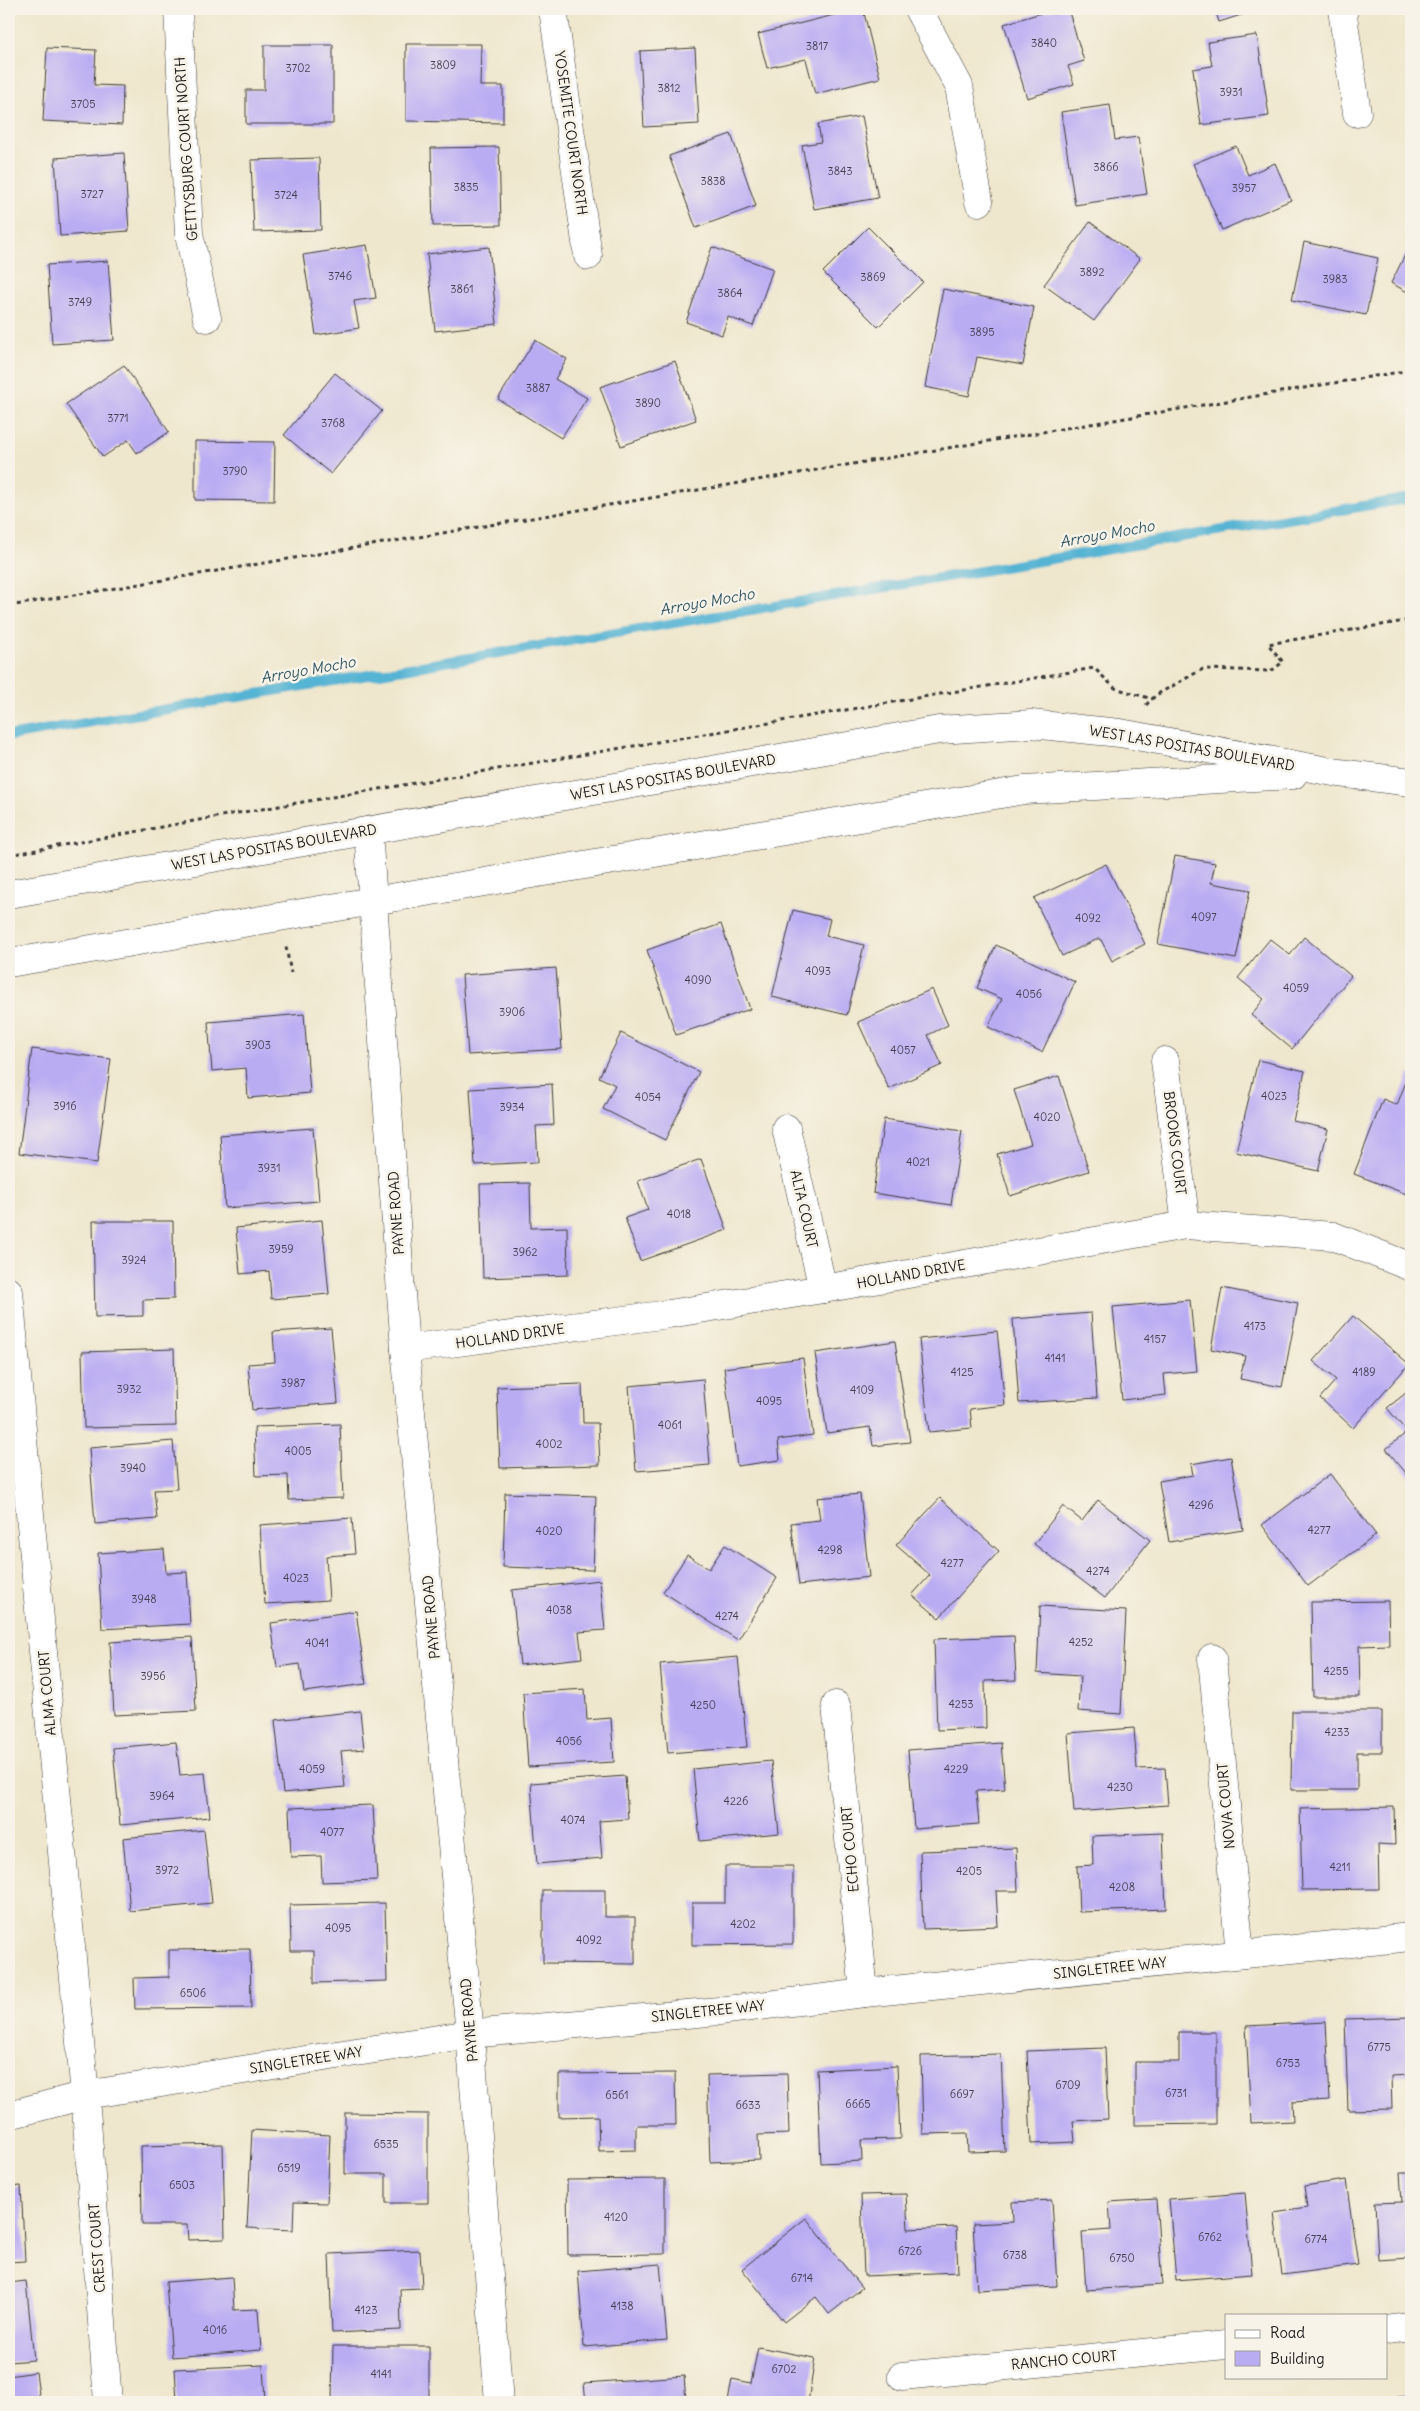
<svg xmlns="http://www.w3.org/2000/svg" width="1420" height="2411" font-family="Delius,sans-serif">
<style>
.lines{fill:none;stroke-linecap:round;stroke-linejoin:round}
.stream{stroke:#55b3d3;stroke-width:10}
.building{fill:#baacf3}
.minor-casing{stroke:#3c3a37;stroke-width:29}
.major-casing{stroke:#3c3a37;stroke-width:29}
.path{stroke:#3c3a37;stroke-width:3;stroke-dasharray:4 4;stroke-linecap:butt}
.minor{stroke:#fff;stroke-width:28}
.major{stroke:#fff;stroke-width:28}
.labels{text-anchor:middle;stroke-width:5;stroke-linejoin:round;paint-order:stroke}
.number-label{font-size:11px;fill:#444052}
.street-label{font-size:14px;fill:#1c1c1c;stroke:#f7f3e8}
.water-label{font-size:15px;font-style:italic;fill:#335865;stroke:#f7f3e8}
</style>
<rect width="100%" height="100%" fill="#f7f3e8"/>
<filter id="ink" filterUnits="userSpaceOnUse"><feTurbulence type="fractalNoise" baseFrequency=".02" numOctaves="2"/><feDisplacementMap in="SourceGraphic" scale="10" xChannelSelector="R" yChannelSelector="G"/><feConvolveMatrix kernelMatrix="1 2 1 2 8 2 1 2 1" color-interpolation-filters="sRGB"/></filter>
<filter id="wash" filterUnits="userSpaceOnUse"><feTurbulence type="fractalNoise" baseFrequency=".0096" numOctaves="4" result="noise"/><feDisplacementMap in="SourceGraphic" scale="20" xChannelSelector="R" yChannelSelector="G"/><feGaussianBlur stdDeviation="1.12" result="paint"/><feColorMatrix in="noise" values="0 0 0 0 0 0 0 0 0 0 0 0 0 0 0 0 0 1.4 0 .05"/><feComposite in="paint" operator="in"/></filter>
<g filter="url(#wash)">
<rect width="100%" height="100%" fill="#efe7cd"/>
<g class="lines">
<path class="stream" d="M9,736l1402,-238"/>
</g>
<g id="blocks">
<g class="building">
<path d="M858,9h5l17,69 -65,16 -9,-35 -39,9 -9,-34z"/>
<path d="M1055,9h13l16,52 -16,5 6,18 -47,14 -23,-74z"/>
<path d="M1215,9h45l-41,13z"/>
<path d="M1257,35l12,81 -68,9 -8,-56 19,-3 -4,-24z"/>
<path d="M406,44h75l-1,42h23v37l-97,-2z"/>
<path d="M264,45h69v79h-87v-34h18z"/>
<path d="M47,48l49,2 -2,35 29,1 -1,39 -79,-4z"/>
<path d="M695,48l4,76 -55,3 -4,-76z"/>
<path d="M1110,105l5,35 23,-3 9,57 -72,11 -14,-93z"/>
<path d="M862,116l16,82 -64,11 -12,-64 19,-3 -3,-18z"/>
<path d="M731,134l25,72 -60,22 -27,-72z"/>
<path d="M1236,146l12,29 27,-12 16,37 -69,30 -29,-66z"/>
<path d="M499,147l2,78 -68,1 -2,-78z"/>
<path d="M124,153l5,78 -69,5 -5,-78z"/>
<path d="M319,158l2,72 -67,2 -3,-72z"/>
<path d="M1090,222l50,37 -46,62 -50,-36z"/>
<path d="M868,227l55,55 -45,45 -55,-55z"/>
<path d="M1304,242l74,16 -12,57 -74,-15z"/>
<path d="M1411,243v51l-20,-11z"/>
<path d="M367,245l9,53 -22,3 5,27 -43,7 -13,-80z"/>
<path d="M489,247l8,77 -62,7 -8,-77z"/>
<path d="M712,247l61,22 -20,57 -25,-9 -6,18 -36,-13z"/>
<path d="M108,261l6,79 -62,4 -5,-79z"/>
<path d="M943,289l91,18 -11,58 -46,-8 -8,39 -44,-9z"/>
<path d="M535,340l32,19 -12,20 32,19 -26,40 -63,-39z"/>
<path d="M675,361l21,59 -75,26 -21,-59z"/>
<path d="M124,365l45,67 -32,21 -9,-13 -25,17 -37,-53z"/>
<path d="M335,373l47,38 -51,63 -47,-39z"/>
<path d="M195,441l80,1 -1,59 -79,-1z"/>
<path d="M1175,856l40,7 -4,20 39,7 -14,69 -78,-15z"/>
<path d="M1106,864l39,80 -33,17 -12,-23 -38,18 -28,-58z"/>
<path d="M793,910l37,9 -4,17 38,9 -17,70 -75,-18z"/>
<path d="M721,924l29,85 -74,26 -29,-85z"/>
<path d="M1304,937l47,39 -59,73 -41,-34 13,-16 -26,-21 32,-39 20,16z"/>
<path d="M996,945l79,37 -33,70 -54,-25 14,-28 -25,-11z"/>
<path d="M556,968l6,81 -94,6 -6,-80z"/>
<path d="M932,989l16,36 -20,10 14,30 -53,24 -31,-67z"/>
<path d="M304,1014l6,79 -62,5 -2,-30 -34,3 -4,-49z"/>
<path d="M621,1033l78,39 -34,68 -62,-31 12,-24 -16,-8z"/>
<path d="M32,1049l79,10 -14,104 -78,-10z"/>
<path d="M1258,1060l47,11 -12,50 35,8 -10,42 -82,-19z"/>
<path d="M1409,1074l2,1v114l-2,6 -55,-21 29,-75 14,6z"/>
<path d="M1059,1076l30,95 -79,25 -13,-42 34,-10 -17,-54z"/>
<path d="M552,1084l2,41 -18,1 2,36 -63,3 -5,-76z"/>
<path d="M884,1119l78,12 -11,74 -78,-12z"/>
<path d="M313,1128l6,73 -94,7 -5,-73z"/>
<path d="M701,1159l26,71 -87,31 -15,-43 23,-8 -10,-29z"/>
<path d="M530,1183l1,45 36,-1 1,48 -85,3 -3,-94z"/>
<path d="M322,1220l7,74 -58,5 -2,-28 -29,3 -4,-46z"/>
<path d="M93,1221h80l1,78 -31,1v16l-48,1z"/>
<path d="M1222,1288l76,15 -16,84 -42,-8 5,-23 -34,-7z"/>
<path d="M1190,1300l7,71 -33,3 2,21 -44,5 -9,-93z"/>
<path d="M1091,1313l6,85 -78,5 -6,-84z"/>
<path d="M1353,1316l56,48 -56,64 -33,-30 16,-18 -23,-19z"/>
<path d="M331,1328l7,75 -86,7 -4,-46 27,-2 -2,-30z"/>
<path d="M997,1331l8,74 -35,4 2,19 -43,4 -10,-93z"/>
<path d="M895,1341l15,101 -37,4 -3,-19 -43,6 -12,-80z"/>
<path d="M174,1349l2,77 -92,2 -2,-76z"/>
<path d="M803,1358l10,77 -35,5 2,20 -43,6 -13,-98z"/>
<path d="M703,1379l7,86 -74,6 -7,-85z"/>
<path d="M582,1384l1,39h15l2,42 -100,3 -3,-81z"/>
<path d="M1411,1389v90l-25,-30 21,-17 -20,-24z"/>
<path d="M340,1424l3,74 -54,2 -1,-25 -32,1 -2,-49z"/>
<path d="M173,1441l4,48 -23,1 3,29 -62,5 -6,-76z"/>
<path d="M1231,1457l12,73 -74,12 -10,-61 34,-6 -2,-11z"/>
<path d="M1330,1474l46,61 -68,51 -46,-61z"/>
<path d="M505,1493l91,3 -3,74 -90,-3z"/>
<path d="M860,1494l9,83 -70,8 -8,-62 29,-3 -3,-22z"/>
<path d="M940,1498l59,53 -60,67 -27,-23 18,-20 -34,-30z"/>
<path d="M1098,1500l52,40 -45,58 -71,-54 29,-38 19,15z"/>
<path d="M352,1518l3,36 -29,2 3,44 -64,4 -5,-79z"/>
<path d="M725,1545l52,33 -39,62 -75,-48 24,-37 22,14z"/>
<path d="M164,1549l2,24 21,-1 3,52 -88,5 -4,-76z"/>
<path d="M600,1580l5,50 -26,2 3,26 -62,7 -8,-75z"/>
<path d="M1388,1601l1,44 -30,1 1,51h-47l-2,-95z"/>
<path d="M1040,1606l86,5 -5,103 -43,-3 2,-35 -43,-3z"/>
<path d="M356,1611l10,73 -62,8 -4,-28 -23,3 -6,-44z"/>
<path d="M1014,1636l2,44 -31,1 1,47 -49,2 -3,-91z"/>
<path d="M192,1637l4,74 -82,4 -4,-73z"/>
<path d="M738,1657l9,90 -79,6 -8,-89z"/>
<path d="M585,1689l2,31 24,-2 3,44 -86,5 -5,-74z"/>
<path d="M360,1711l4,38 -23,2 4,36 -62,6 -8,-73z"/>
<path d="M1292,1711h90v41h-25v38h-66z"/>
<path d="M1134,1728l3,41 28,-1 3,37 -94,7 -6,-79z"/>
<path d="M176,1742l4,33 25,-2 5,44 -90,8 -7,-77z"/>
<path d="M1001,1743l4,46 -29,2 3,33 -65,5 -6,-79z"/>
<path d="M771,1761l8,72 -79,8 -7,-72z"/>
<path d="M625,1776l3,43 -29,2 3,37 -65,6 -6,-81z"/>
<path d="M373,1805l4,75 -55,2 -1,-26 -30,1 -2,-49z"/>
<path d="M1394,1807l1,38 -17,-1 1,45 -77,1 -2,-81z"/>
<path d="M204,1830l8,73 -82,8 -7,-73z"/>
<path d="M1163,1833l3,76 -87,3 -2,-46 16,-1 -1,-29z"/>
<path d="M1016,1848l2,43h-22l2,35 -75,3 -3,-78z"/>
<path d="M725,1866h68v78l-101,1v-42h33z"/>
<path d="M543,1890h62v27h30v47l-92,-1z"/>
<path d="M385,1903l2,78 -73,2v-32h-23l-1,-46z"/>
<path d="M250,1949l1,59 -116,1 -1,-31 35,-1v-27z"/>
<path d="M1411,2017v58l-20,1 1,33 -44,1 -3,-91z"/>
<path d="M1326,2022l4,78 -38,2 1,19 -42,2 -5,-97z"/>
<path d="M1179,2032h37v92l-81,1v-63h44z"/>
<path d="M1105,2048l3,71 -35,2 2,21 -44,2 -4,-93z"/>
<path d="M1001,2054l4,97 -37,1 -1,-19 -44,1 -2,-78z"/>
<path d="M897,2066l3,73 -39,1 1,21 -41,2 -4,-93z"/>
<path d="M675,2073l1,52h-40v25l-37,1 -1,-35 -39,1v-43z"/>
<path d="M787,2073l2,61 -31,1 1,25 -49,2 -3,-87z"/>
<path d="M345,2113l83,1v89h-42v-29h-41z"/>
<path d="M252,2130l78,5 -3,68 -33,-1 -1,28 -46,-2z"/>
<path d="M223,2144l2,95 -37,1 -1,-15h-45l-1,-79z"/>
<path d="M1400,2173h11v85l-33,2 -3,-57 27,-1z"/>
<path d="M665,2179v75l-97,1 -1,-75z"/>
<path d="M1346,2180l12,85 -76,10 -8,-62 33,-5 -3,-22z"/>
<path d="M21,2186l4,75 -16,1v-75z"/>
<path d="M1245,2193l7,81 -76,6 -7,-81z"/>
<path d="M906,2194l2,35 48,-2 2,45 -94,4 -3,-81z"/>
<path d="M1156,2199l6,86 -76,5 -4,-58 29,-2 -2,-28z"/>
<path d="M1052,2200l5,86 -80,4 -4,-66 40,-2 -1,-20z"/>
<path d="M806,2218l56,70 -33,26 -13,-17 -32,25 -42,-53z"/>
<path d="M420,2250l2,38 -22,1 1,41 -69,3 -3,-79z"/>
<path d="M660,2264l7,76 -83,7 -6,-76z"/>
<path d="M232,2277l2,33 24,-1 3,41 -89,7 -6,-75z"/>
<path d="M26,2281l8,79 -25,2v-79z"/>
<path d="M333,2346h96v56h-97z"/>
<path d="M758,2347l57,11 -7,44h-80l4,-23 19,4z"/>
<path d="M263,2365l2,37h-88l-2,-33z"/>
<path d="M36,2372l4,30h-31v-26z"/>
<path d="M684,2376l2,26h-100l-2,-19z"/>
<path d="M1411,2396v6h-23v-4z"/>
</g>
</g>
</g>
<g filter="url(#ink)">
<use href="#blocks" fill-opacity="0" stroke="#3c3a37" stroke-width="1"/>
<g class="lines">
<defs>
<g id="minor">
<path d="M178,9l11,225 18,84"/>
<path d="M553,9l35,247"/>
<path d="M918,9l41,77 20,116"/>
<path d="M1342,9l15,104"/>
<path d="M368,831l37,518 65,685 29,368"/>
<path d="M1165,1061l21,164"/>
<path d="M786,1128l37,161"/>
<path d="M9,1292l76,803 23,307"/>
<path d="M405,1349l264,-35 154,-25 363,-64 147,11 78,31"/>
<path d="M1212,1658l28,296"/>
<path d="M836,1705l28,288"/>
<path d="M9,2115l76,-20 385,-61 249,-23 145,-18 547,-56"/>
<path d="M1386,2330l25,-3"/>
<path d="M902,2376l324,-31"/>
</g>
<g id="major">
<path d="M9,894l930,-164 92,-6 89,9 219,40 72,9"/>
<path d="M9,963l1015,-173 269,-15"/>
</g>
</defs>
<use href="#minor" class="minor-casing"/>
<use href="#major" class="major-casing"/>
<g class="path">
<path d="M9,606l1402,-236"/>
<path d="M1146,705l10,-10 47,-26 68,2 12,-9 -15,-18 143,-24"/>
<path d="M9,855l223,-41 862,-146 21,20 37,11"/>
<path d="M286,947l5,26"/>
</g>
<use href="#minor" class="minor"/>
<use href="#major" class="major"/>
</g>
</g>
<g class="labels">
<g class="number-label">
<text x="1044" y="47">3840</text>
<text x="817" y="50">3817</text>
<text x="443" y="69">3809</text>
<text x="298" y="72">3702</text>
<text x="669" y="92">3812</text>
<text x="1231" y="96">3931</text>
<text x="83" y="108">3705</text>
<text x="1106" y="171">3866</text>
<text x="840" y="175">3843</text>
<text x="713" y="185">3838</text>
<text x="466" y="191">3835</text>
<text x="1244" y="192">3957</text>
<text x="92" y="198">3727</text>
<text x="286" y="199">3724</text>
<text x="1092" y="276">3892</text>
<text x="340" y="280">3746</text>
<text x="873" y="281">3869</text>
<text x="1335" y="283">3983</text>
<text x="462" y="293">3861</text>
<text x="730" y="297">3864</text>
<text x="80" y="306">3749</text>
<text x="982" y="336">3895</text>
<text x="538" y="392">3887</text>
<text x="648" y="407">3890</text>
<text x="118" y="422">3771</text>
<text x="333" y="427">3768</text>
<text x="235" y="475">3790</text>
<text x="1204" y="921">4097</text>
<text x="1088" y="922">4092</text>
<text x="818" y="975">4093</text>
<text x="698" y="984">4090</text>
<text x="1296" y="992">4059</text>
<text x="1029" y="998">4056</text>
<text x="512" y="1016">3906</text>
<text x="258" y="1049">3903</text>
<text x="903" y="1054">4057</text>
<text x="1274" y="1100">4023</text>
<text x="648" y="1101">4054</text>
<text x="65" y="1110">3916</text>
<text x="512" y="1111">3934</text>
<text x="1047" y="1121">4020</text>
<text x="918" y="1166">4021</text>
<text x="269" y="1172">3931</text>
<text x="679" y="1218">4018</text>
<text x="281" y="1253">3959</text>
<text x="525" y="1256">3962</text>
<text x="134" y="1264">3924</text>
<text x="1255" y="1330">4173</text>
<text x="1155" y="1343">4157</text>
<text x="1055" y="1362">4141</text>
<text x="962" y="1376">4125</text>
<text x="1364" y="1376">4189</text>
<text x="293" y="1387">3987</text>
<text x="129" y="1393">3932</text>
<text x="862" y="1394">4109</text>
<text x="769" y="1405">4095</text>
<text x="670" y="1429">4061</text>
<text x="549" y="1448">4002</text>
<text x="298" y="1455">4005</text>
<text x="133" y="1472">3940</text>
<text x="1201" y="1509">4296</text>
<text x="1319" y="1534">4277</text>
<text x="549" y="1535">4020</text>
<text x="830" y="1554">4298</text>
<text x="952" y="1567">4277</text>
<text x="1098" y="1575">4274</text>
<text x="296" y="1582">4023</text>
<text x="144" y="1603">3948</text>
<text x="559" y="1614">4038</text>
<text x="727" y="1620">4274</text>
<text x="1081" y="1646">4252</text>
<text x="317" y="1647">4041</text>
<text x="1336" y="1675">4255</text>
<text x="153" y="1680">3956</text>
<text x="961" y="1708">4253</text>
<text x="703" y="1709">4250</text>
<text x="1337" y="1736">4233</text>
<text x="569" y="1745">4056</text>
<text x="312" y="1773">4059</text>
<text x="956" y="1773">4229</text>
<text x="1120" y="1791">4230</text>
<text x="162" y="1800">3964</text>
<text x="736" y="1805">4226</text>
<text x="573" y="1824">4074</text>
<text x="332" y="1836">4077</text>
<text x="1340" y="1871">4211</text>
<text x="167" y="1874">3972</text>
<text x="969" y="1875">4205</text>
<text x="1122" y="1891">4208</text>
<text x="743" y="1928">4202</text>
<text x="338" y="1932">4095</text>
<text x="589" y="1944">4092</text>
<text x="193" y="1997">6506</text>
<text x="1379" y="2051">6775</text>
<text x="1288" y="2067">6753</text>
<text x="1068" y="2089">6709</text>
<text x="1176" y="2097">6731</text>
<text x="962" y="2098">6697</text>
<text x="617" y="2099">6561</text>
<text x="858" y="2108">6665</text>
<text x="748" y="2109">6633</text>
<text x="386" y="2148">6535</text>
<text x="289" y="2172">6519</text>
<text x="182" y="2189">6503</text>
<text x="616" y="2221">4120</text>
<text x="1210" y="2241">6762</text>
<text x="1316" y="2243">6774</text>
<text x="910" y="2255">6726</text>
<text x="1015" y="2259">6738</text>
<text x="1122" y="2262">6750</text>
<text x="802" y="2282">6714</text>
<text x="622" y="2310">4138</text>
<text x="366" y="2314">4123</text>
<text x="215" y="2334">4016</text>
<text x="784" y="2373">6702</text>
<text x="381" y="2378">4141</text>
</g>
<g class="street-label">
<text transform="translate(571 133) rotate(82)" y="5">YOSEMITE COURT NORTH</text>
<text transform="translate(186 149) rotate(-94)" y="5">GETTYSBURG COURT NORTH</text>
<text transform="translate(1192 748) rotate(10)" y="5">WEST LAS POSITAS BOULEVARD</text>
<text transform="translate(673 777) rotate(-10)" y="5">WEST LAS POSITAS BOULEVARD</text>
<text transform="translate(274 847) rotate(-10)" y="5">WEST LAS POSITAS BOULEVARD</text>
<text transform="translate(1175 1143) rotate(83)" y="5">BROOKS COURT</text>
<text transform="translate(804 1209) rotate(77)" y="5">ALTA COURT</text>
<text transform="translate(396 1213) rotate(-94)" y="5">PAYNE ROAD</text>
<text transform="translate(911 1274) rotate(-10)" y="5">HOLLAND DRIVE</text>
<text transform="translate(510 1336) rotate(-8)" y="5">HOLLAND DRIVE</text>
<text transform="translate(431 1617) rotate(-95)" y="5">PAYNE ROAD</text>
<text transform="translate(47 1693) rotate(-95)" y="5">ALMA COURT</text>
<text transform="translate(1226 1806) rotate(-95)" y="5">NOVA COURT</text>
<text transform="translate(850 1849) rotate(-95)" y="5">ECHO COURT</text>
<text transform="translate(1110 1968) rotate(-6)" y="5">SINGLETREE WAY</text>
<text transform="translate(708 2011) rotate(-6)" y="5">SINGLETREE WAY</text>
<text transform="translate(469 2020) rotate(-95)" y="5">PAYNE ROAD</text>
<text transform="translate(306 2060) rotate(-9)" y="5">SINGLETREE WAY</text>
<text transform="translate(97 2248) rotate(-94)" y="5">CREST COURT</text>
<text transform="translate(1064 2360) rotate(-5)" y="5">RANCHO COURT</text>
</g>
<g class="water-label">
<text transform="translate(1107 534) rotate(-10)" y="5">Arroyo Mocho</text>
<text transform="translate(707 602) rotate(-10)" y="5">Arroyo Mocho</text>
<text transform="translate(308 670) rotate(-10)" y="5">Arroyo Mocho</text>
</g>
</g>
<rect width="1420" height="2411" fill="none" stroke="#f7f3e8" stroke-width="30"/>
<rect x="1225" y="2314" width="162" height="65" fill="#f7f3e8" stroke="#9f9d96"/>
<rect x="1235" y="2330" width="25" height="8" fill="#ffffff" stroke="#9f9d96"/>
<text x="1270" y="2338" font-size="15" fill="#1c1c1c">Road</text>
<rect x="1235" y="2351" width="25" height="15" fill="#baacf3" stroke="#9f9d96"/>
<text x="1270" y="2364" font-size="15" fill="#1c1c1c">Building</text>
</svg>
